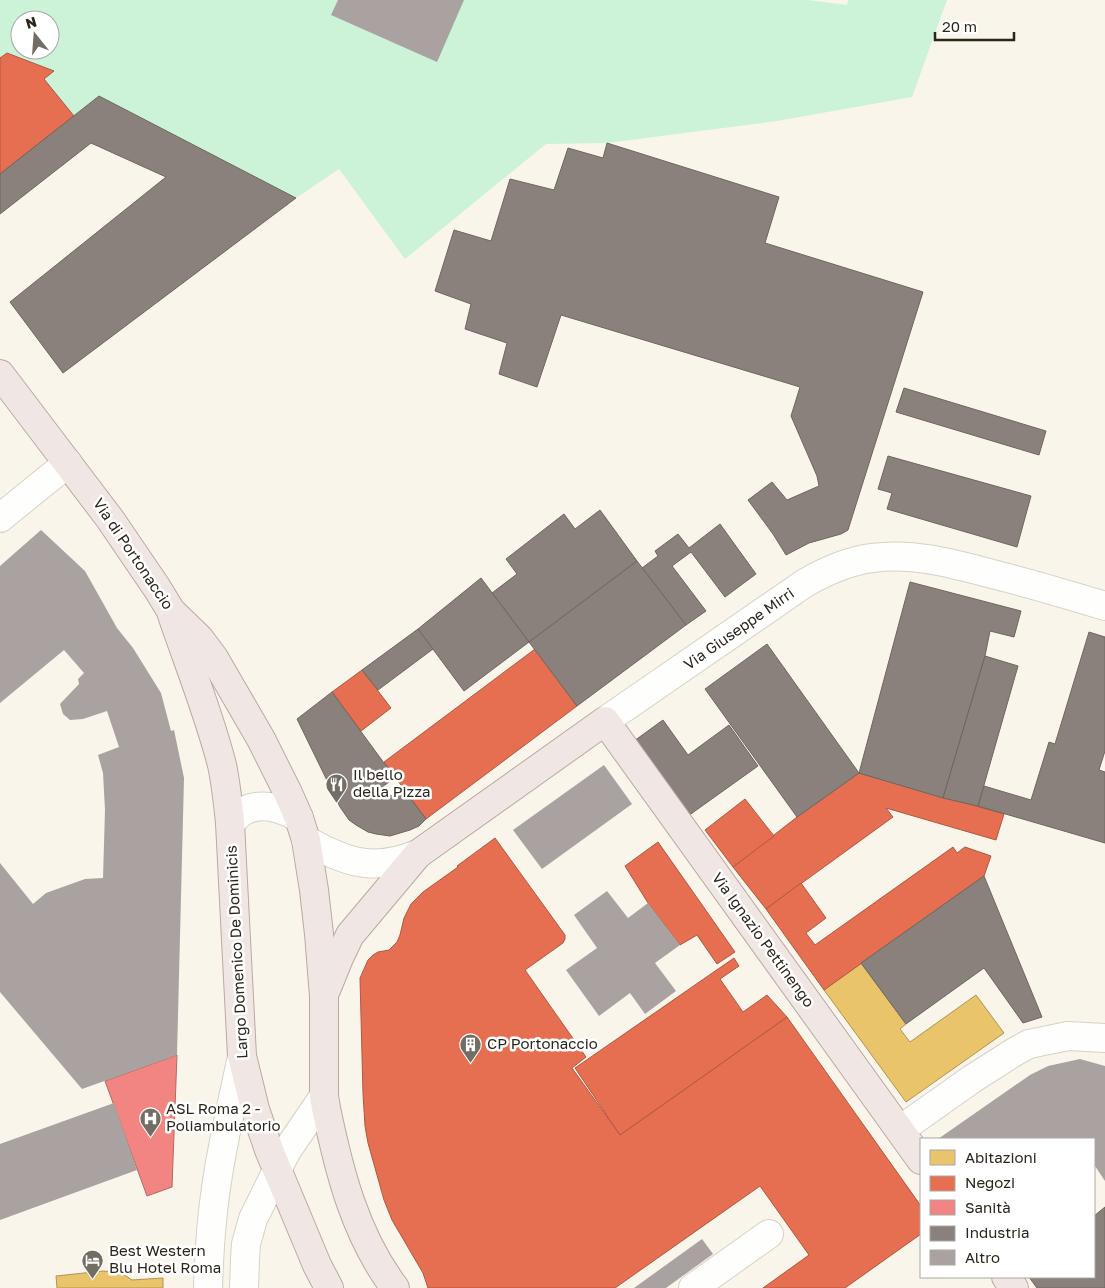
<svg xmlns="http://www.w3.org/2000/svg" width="1105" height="1288" font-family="'Golos Text',sans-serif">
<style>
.green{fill:#ccf2d8;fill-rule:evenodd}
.homes{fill:#e9c46a;stroke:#b09552}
.shops{fill:#e76f51;stroke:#af5941}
.health{fill:#f28482;stroke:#b66863}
.industry{fill:#8a817c;stroke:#6e665f}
.building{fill:#a9a2a1}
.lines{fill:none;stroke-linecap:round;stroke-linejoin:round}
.minor-casing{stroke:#d6d2c8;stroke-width:30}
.major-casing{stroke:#bba8a1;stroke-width:30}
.minor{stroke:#fefefc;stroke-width:28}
.major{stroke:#f0e7e4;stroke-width:28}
.labels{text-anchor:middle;stroke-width:5;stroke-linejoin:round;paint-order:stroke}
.street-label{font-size:15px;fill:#2b261b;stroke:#fff}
.poi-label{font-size:15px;fill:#2b261b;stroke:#fff;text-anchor:start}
</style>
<rect width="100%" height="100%" fill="#f9f5eb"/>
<path class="green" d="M0,0h808l39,5 1,-5h99l-35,97 -135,24 -170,22 -61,1 -141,115 -66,-90 -43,29 -197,-102 -25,20 -30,-37 9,-8 -46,-18 -7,5zM20,20h30v30h-30z"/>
<g class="homes">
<path d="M861,963l45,61 -6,5 10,13 66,-47 28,38 -98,69 -82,-112z"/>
<path d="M103,1271l12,1 11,4 6,4 31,-2v10h-106l-1,-12z"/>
</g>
<g class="shops">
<path d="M7,53l47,18 -10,8 30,37 -74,58v-116z"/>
<path d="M535,649l42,57 -151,113 -42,-57z"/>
<path d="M362,670l29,38 -30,23 -29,-39z"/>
<path d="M859,773l145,41 -8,26 -110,-32 7,9 -127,92 -33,-42 64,-50z"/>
<path d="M745,799l29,37 -41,31 -28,-37z"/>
<path d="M495,838l70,97v4l-2,4 -38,27 61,87 -14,11 48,67 167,-118 134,189v28l-76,54h-82l46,-33 -49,-69 -145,102h-187l-5,-15 -31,-53 -8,-20 -16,-57 -3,-17 -2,-32 -3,-116 8,-18 5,-5 5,-3 11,-2 8,-8 3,-7 4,-17 7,-14 12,-12 35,-25 -1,-1z"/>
<path d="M658,842l77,110 -18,12 -20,-29 -17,10 -32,-42 -23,-37z"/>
<path d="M953,847l4,6 8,-6 26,9 -7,20 -160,114 -58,-81 35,-26 25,35 -20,15 9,12z"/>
<path d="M734,958l5,8 -19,13 23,33 24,-17 20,22 -167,118 -45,-67z"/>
</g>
<path class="health" d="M177,1055l-5,132 -25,9 -42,-115z"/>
<g class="industry">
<path d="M99,96l197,102 -233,175 -53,-71 156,-125 -75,-34 -91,71v-40z"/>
<path d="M607,143l172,54 -14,46 158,49 -75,238 -7,4 -32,9 -23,12 -13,-21 -25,-34 24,-18 15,18 32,-14 -2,-10 -26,-60 9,-29 -239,-72 -24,72 -38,-13 8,-31 -42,-14 6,-25 -36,-13 19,-61 37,11 19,-62 44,11 14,-42 35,10z"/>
<path d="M904,388l142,43 -7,24 -143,-43z"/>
<path d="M888,456l143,40 -14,51 -130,-38 5,-16 -14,-4z"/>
<path d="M600,510l37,51 -108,81 -37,-49 25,-19 -11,-15 58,-45 11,15z"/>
<path d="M720,524l36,50 -31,23 -34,-45 -19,14 34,45 -20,14 -44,-57 16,-12 -3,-5 23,-17 11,14z"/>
<path d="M637,561l49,64 -109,81 -48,-64z"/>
<path d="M481,578l48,64 -65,49 -46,-62z"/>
<path d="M910,582l111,29 -7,26 -24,-6 -5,25 -42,142 -84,-25z"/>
<path d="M418,629l15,20 -55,41 -16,-20z"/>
<path d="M1089,632l16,5v114l-6,19 6,2v71l-127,-37 6,-20 47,14 18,-58 6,2z"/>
<path d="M767,644l92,129 -62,44 -92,-128z"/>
<path d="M985,656l33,10 -40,140 -35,-8z"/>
<path d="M332,692l63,86 -16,11 4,6 12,1 9,-6 22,29 -7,7 -9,4 -20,6 -14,-2 -8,-2 -12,-7 -7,-5 -9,-13 -43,-88z"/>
<path d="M663,720l25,35 41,-30 29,41 -70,50 -54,-75z"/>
<path d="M984,876l58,141 -19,6 -39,-55 -78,56 -45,-61z"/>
<path d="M1105,1207v81h-68l-8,-11h65v-61z"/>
</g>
<g class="building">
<path d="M338,0h126l-27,62 -106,-47z"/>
<path d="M41,530l44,41 32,57 16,20 28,45 10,38 3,-1 10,48 -7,277 -95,34 -82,-97v-129l33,41 13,-11 39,-14 18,-1 2,-68 -2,-37 -5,-18 21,-8 -12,-36 -24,8 -13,1 -7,-6 -3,-10 19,-20 -1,-5 6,-6 -20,-23 -64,53v-137z"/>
<path d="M604,765l28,39 -90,65 -29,-39z"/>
<path d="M607,891l21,27 20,-15 32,42 -25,18 21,28 -31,23 -15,-21 -31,23 -33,-46 31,-22 -23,-33z"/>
<path d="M1080,1059l25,7v115l-10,-15 -1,1v-28h-156l92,-64 18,-9z"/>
<path d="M114,1103l23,67 -137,50v-76z"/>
<path d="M702,1239l11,15 -47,34h-32z"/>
</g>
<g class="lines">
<defs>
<g id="minor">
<path d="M0,518l68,-55"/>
<path d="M605,721l200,-138c21,-12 43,-22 67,-25 42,-6 83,6 124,17 36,9 73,20 109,31"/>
<path d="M230,823c4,-4 8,-8 12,-11 18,-11 40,-4 57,6"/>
<path d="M306,840c40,23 68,32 112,14"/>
<path d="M900,1130l72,-51 44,-28 13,-7 39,-8 37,2"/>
<path d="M208,1288c1,-33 3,-67 8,-100 6,-44 17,-88 26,-132"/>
<path d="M244,1288l1,-29 1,-15 7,-25 33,-67 38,-56"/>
<path d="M693,1288l76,-54"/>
</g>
<g id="major">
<path d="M0,374l110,145 47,69 14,23 28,27 15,20 47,81 27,54 11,25 7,22 8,50 5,44 5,62v100l2,12c13,63 29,127 69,180"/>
<path d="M172,615c17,50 37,99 50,150 4,19 6,38 8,58l12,233 13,53 14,41 48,115 12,23"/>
<path d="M326,990l13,-32 11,-23 68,-81 187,-133 316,439"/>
<path d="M1006,1277l8,11"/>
</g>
</defs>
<use href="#minor" class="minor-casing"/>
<use href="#major" class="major-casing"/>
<use href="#minor" class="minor"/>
<use href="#major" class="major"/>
</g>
<defs>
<symbol id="restaurant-pin" viewBox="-11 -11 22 30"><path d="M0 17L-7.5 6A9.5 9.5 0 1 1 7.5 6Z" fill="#736e64" stroke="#fff"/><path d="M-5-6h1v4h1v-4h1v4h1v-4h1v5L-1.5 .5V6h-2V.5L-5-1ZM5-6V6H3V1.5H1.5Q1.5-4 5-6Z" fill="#fff"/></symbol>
<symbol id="building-pin" viewBox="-11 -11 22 30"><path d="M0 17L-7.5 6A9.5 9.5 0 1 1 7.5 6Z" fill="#736e64" stroke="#fff"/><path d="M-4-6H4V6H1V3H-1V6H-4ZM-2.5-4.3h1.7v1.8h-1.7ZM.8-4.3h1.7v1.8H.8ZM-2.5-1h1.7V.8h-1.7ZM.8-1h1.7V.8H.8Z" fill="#fff"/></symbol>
<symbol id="hospital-pin" viewBox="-11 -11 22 30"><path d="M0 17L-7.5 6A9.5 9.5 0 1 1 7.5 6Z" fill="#736e64" stroke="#fff"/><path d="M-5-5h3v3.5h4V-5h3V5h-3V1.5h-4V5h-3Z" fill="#fff"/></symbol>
<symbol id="hotel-pin" viewBox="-11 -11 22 30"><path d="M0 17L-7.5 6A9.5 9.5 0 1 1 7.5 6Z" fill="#736e64" stroke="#fff"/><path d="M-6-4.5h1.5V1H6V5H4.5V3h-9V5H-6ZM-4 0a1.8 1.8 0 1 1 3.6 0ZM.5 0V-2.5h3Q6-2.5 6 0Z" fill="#fff"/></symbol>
</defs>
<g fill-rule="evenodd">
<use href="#restaurant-pin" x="324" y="772" width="25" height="34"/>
<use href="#building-pin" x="458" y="1032" width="25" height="34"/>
<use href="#hospital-pin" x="138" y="1106" width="25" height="34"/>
<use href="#hotel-pin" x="80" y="1248" width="25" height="34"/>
</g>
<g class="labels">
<g class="street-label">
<text transform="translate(133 554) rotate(56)" y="5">Via di Portonaccio</text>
<text transform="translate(739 629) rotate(-35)" y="5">Via Giuseppe Mirri</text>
<text transform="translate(763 940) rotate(54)" y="5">Via Ignazio Pettinengo</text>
<text transform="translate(237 952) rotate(-93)" y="5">Largo Domenico De Dominicis</text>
</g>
<g class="poi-label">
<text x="353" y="780">Il bello<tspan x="353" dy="17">della Pizza</tspan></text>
<text x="487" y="1049">CP Portonaccio</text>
<text x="166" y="1114">ASL Roma 2 -<tspan x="166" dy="17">Poliambulatorio</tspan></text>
<text x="109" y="1256">Best Western<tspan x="109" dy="17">Blu Hotel Roma</tspan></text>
</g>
</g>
<rect x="920" y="1138" width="175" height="140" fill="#ffffff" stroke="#aaa8a4"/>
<rect x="930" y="1150" width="25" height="15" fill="#e9c46a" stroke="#aaa8a4"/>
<text x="965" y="1163" font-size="15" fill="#2b261b">Abitazioni</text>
<rect x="930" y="1176" width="25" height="15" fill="#e76f51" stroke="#aaa8a4"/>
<text x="965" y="1188" font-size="15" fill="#2b261b">Negozi</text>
<rect x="930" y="1200" width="25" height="15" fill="#f28482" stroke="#aaa8a4"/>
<text x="965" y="1213" font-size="15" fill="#2b261b">Sanità</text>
<rect x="930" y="1226" width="25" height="15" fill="#8a817c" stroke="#aaa8a4"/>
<text x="965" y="1238" font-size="15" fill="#2b261b">Industria</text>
<rect x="930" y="1250" width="25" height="15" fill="#a9a2a1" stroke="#aaa8a4"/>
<text x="965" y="1263" font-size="15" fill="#2b261b">Altro</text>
<g transform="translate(35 35) rotate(343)"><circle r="24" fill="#ffffff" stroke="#aaa8a4"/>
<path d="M0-4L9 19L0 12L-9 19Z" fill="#736e64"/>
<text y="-8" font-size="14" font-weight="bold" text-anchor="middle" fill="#2b261b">N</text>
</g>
<path d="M935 32v8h79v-8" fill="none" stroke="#2b261b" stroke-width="2.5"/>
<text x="942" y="32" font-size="15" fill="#2b261b" stroke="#ffffff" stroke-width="4" paint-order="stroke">20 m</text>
</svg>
